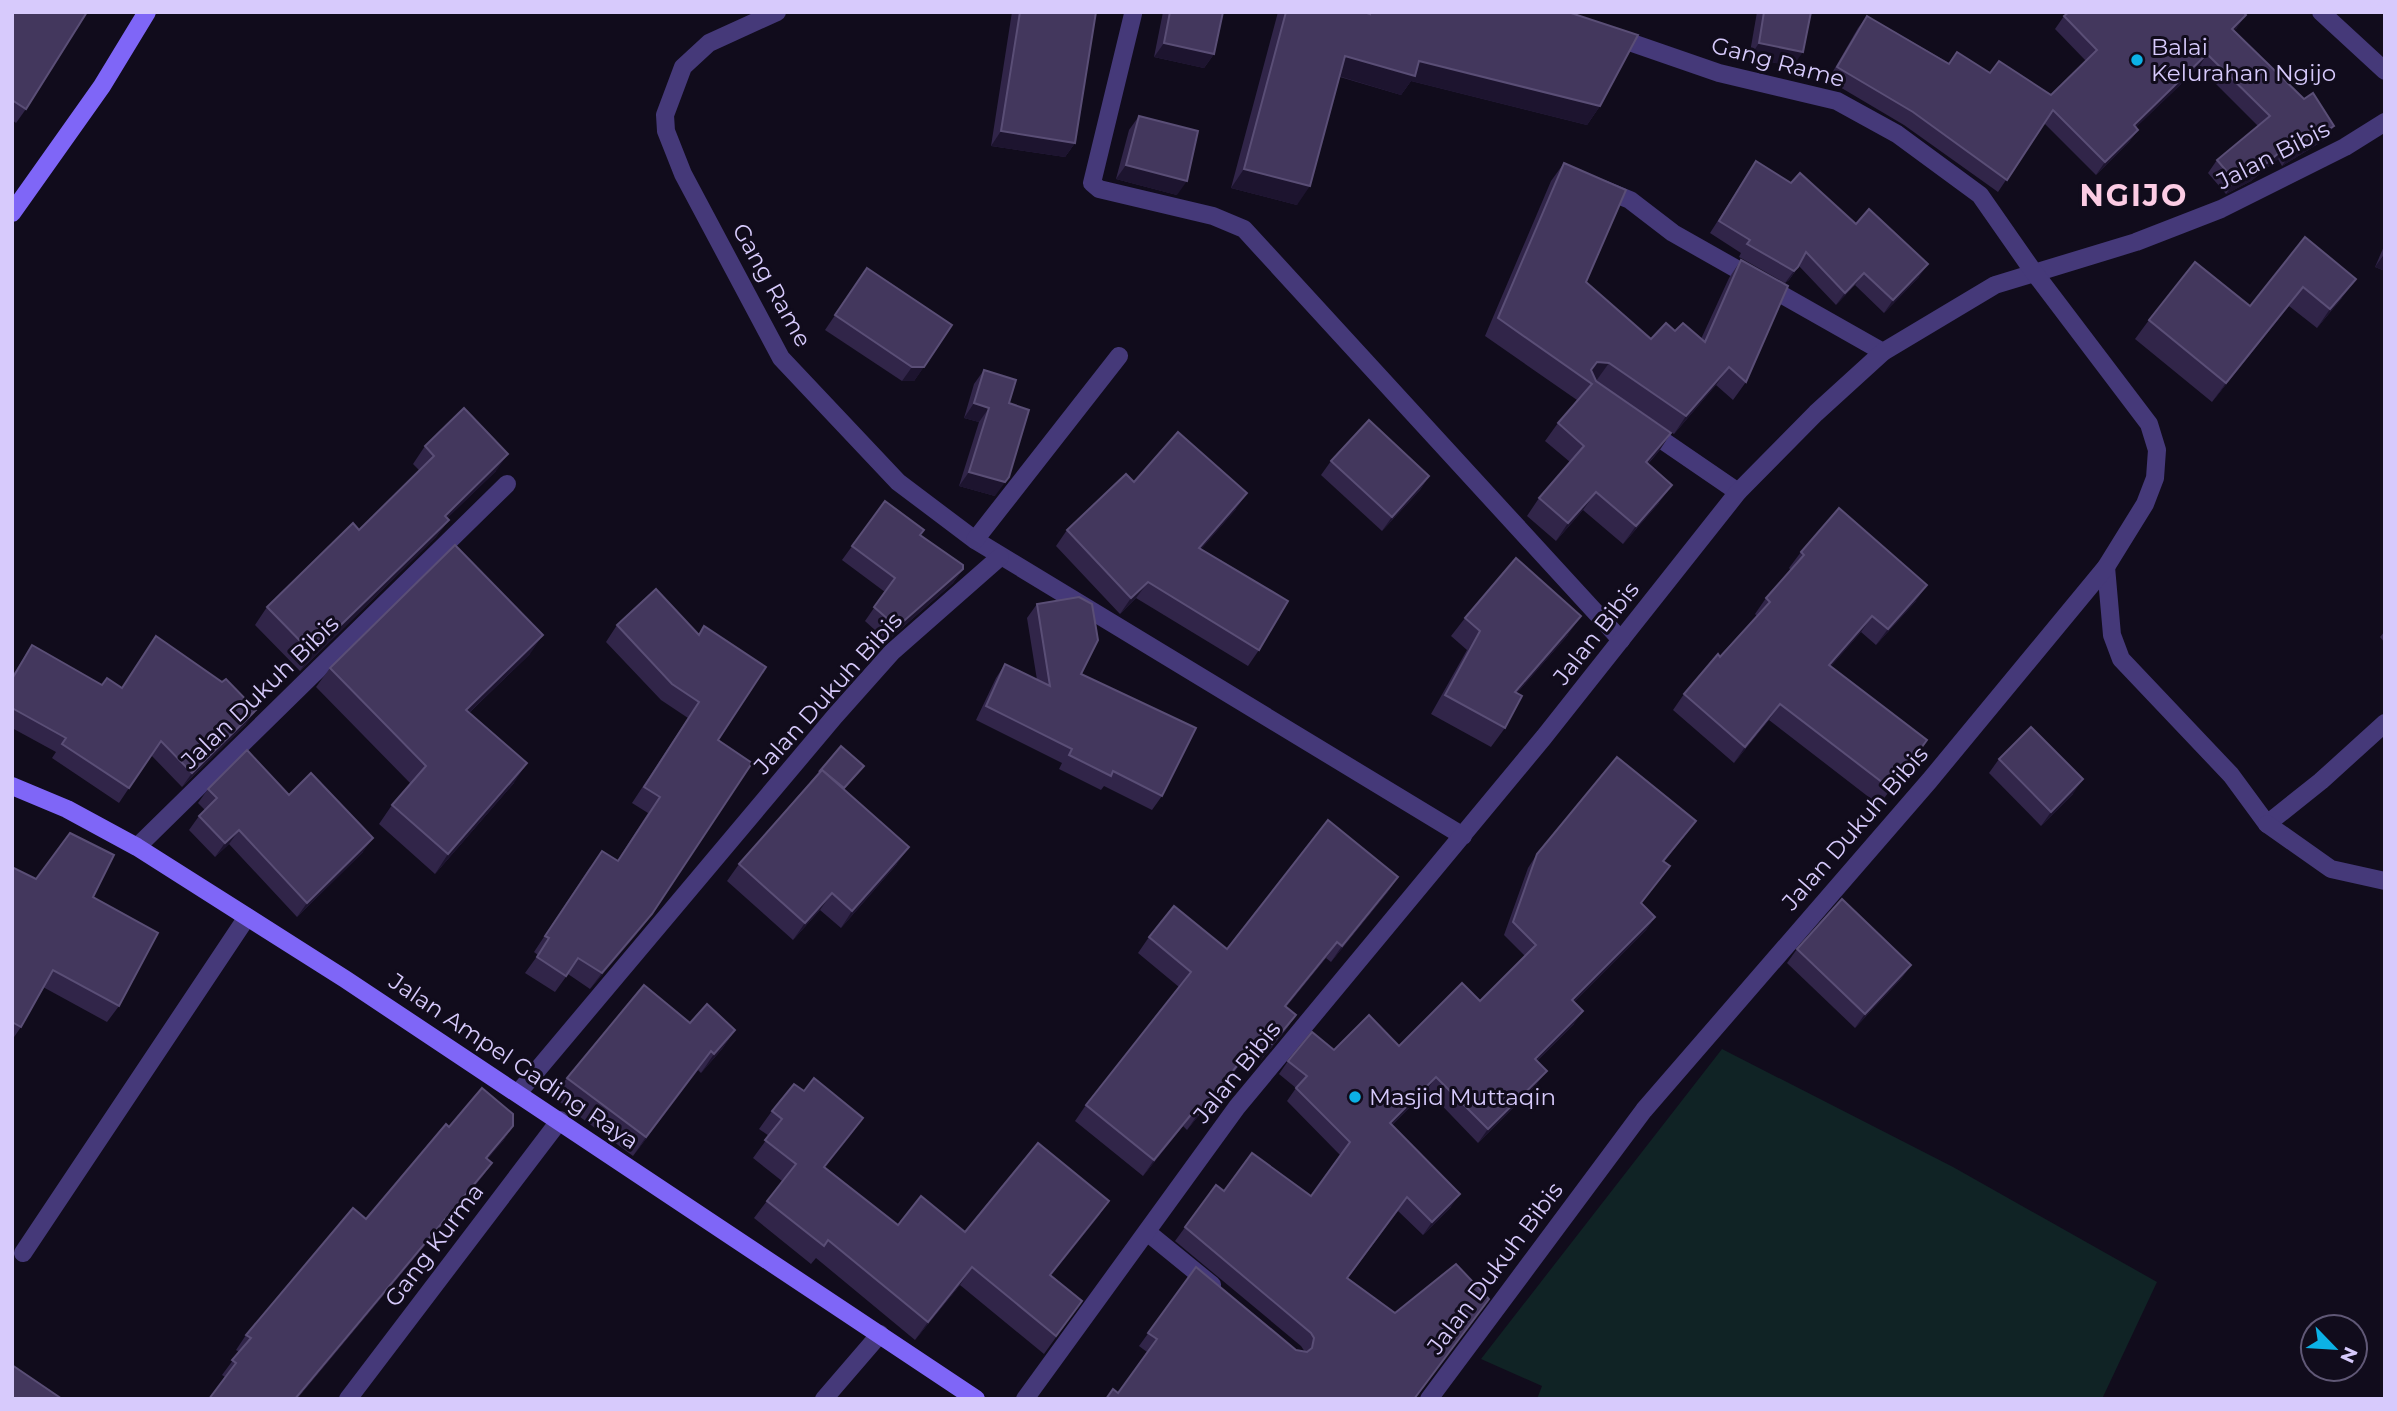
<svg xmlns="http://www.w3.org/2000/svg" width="2397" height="1411" font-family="Montserrat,sans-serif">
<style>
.green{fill:#102325}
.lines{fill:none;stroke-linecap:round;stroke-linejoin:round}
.street{stroke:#453979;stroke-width:18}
.secondary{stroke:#7f66f7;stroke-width:18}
.wall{fill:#312549}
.shaded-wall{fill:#1d142f}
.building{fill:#43375d;stroke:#5a4e76;stroke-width:2}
.poi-dot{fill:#0cb1e6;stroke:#110c1c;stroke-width:2.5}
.labels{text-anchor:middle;stroke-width:6;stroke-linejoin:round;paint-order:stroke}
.poi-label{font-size:23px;fill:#d7cafc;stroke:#110c1c;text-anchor:start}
.street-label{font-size:23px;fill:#d7cafc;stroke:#110c1c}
.district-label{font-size:30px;font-weight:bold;letter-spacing:2px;fill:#fccce4;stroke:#110c1c}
</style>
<rect width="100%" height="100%" fill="#110c1c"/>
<path class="green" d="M1722,1049l231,118 204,115 -55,117h-565l5,-13 -61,-27z"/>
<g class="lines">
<g class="street">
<path d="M777,12l-68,31 -26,24 -18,48 1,16 17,43 98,184 117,124 77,58 488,296"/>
<path d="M2321,12l64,59"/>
<path d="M1133,14l-41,169 7,6 114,27 31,13 377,411"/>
<path d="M1603,189l27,11 43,33 210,119"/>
<path d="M1646,429l92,63"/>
<path d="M975,540l144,-184"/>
<path d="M2106,567l6,68 9,24 110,116 36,49 54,-43 64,-58"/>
<path d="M2267,824l64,45 54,12"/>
<path d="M137,847l370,-363"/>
<path d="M518,1093l317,-377 57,-64 108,-95"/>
<path d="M1147,1232l65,53"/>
<path d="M23,1253l224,-336"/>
<path d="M348,1399l212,-279"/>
<path d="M824,1399l56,-65"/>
<path d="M1025,1399l212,-292 307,-370 194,-245 78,-79 67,-61 112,-67 141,-43 85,-33 124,-62 40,-25"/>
<path d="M1429,1399l215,-289 286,-330 176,-213 39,-63 10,-26 2,-28 -8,-26 -116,-153 -53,-76 -83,-61 -60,-33 -118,-28 -107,-37"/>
</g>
<g class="secondary">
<path d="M12,213l90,-127 45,-74"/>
<path d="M12,786l55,23 70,38 208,132 631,420"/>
</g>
</g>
<g class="wall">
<path d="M12,12l14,97 -10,14 -4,-3z"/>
<path d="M1012,12h84l-21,131 -10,14 -74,-11z"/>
<path d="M1163,12h60l-9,42 -10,14 -50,-11z"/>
<path d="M1278,12h290l32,94 -13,19 -176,-44 -10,14 -61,-18 -43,128 -66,-17z"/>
<path d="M1757,12h54l-18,54 -44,-8z"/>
<path d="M1867,16l82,47 42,10 60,22 35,-34 -31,-32 9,-13 173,12 -3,2 70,69 30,27 -8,13 -44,27 -4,-7 -27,22 -25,13 -18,-21 9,-13 41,-34 -59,-59 -63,60 2,3 -9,12 -33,33 -52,-52 -46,69 -94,-67 -76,-45 30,-52z"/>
<path d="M1139,116l38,79 -61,-16 13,-49z"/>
<path d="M1756,161l100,63 63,53 -35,36 -29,-28 -19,20 -37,-39 -10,14 -4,3 -46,-26 2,-4 -31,-20z"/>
<path d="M1564,163l22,119 65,57 24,-8 26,8 28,-61 12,-18 5,122 -13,18 -17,-15 -42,49 -79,-53 76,52 -12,18 -11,13 11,39 -36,41 -40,-34 -27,31 -29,-25 12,-18 31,-36 -25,-21 13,-18 19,-23 -92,-64 66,-155z"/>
<path d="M2305,237l37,61 -25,30 -28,-22 -77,96 -77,-63 14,-19 101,-14z"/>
<path d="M2385,244v27l-10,-4z"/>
<path d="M867,268l85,57 -38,56h-12l-77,-51z"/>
<path d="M984,370l25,33 -14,93 -36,-10 20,-64 -15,-4 10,-34z"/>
<path d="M425,446l71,25 -49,47 2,2 -13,17 -136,134 -45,-46 12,-18 92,-77 60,-60 -6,-6z"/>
<path d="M1331,461l98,15 -9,14 -38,41 -61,-56z"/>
<path d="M1134,482l102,27 -35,40 58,101 -11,16 -112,-68 -16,16 -64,-68 11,-16z"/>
<path d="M885,501l35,34 43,34 -10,14 -66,58 -22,-20 20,-29 -43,-32z"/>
<path d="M1801,552l115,49 -40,44 -15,-13 -30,34 85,90 -37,49 -110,-85 -35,43 -61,-53 11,-16 73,-78 -2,-2 11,-16 25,-28 -2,-2z"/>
<path d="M656,589l62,151 -66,174 -12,16 -50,59 -22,-15 -13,18 -30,-19 13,-18 -4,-3 56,-85 27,-6 31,-48 -16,-10 56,-85 -27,-18 -55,-58 11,-17z"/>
<path d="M1037,604l44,70 81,122 -10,14 -48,-24 -3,4 -42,-21 3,-6 -86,-43 20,-42 9,-14 32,16 -10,-62z"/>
<path d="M1465,618l103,17 -51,58 -12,35 -14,19 -60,-33 36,-64 -16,-14z"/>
<path d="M2385,631v12l-5,-6z"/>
<path d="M32,645l70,40 19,2 125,37 -64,63 -31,-32 -32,48 -67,-45 4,-6 -44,-24v-52z"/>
<path d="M530,654l-61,59 45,70 -79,91 -56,-50 13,-19 19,-21 -95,-97 14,-19z"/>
<path d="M1999,759l74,35 -32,32 -52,-53z"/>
<path d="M864,766l-20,23 53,75 -56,64 -21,-18 -27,30 -66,-59 12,-17 80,-92z"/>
<path d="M208,789l81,6 74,57 -66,65 -68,-73 -14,13 -26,-27 10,-14 6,-6 -7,-7z"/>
<path d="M1686,834l-22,28 -4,17 -19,24 14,14 -9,13 -72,72v22l-37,37v23l-59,59 -51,-53 -35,35 59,82 -28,28 -25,-24 -50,67 67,121 -297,-6 29,-41 -8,-6 57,-79 100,83 9,2 -4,-6 -126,-105 41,-56 8,6 87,5 29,-41 -53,-54 9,-13 -17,-14 9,-13 46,-11 65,-4 81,-45 45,-45 -21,-21 24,-67 9,-14z"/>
<path d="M12,867l24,12 57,18 26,109 -12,16 -64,-35 -22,40 -9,13z"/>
<path d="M1398,877l-11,16 -56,69 -5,-4 -40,49 10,8 -11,16 -24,29 -10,-9 -64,79 -4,-4 -40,50 -68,-55 11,-16 93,-118 -41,-34 11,-16 78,12z"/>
<path d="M1797,949l114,16 -10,14 -46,49 -68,-65z"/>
<path d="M690,1023l45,7 -13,19 -21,24 -3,-3 -65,86 -80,-59 14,-19z"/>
<path d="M804,1091l59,27 -38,49 73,58 67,7 144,-31 -12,17 -46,57 31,26 -38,53 -84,-69 -45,55 -99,-82 -5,6 -57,-46 28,-37 -29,-23 16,-22 -10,-7 13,-18z"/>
<path d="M513,1126l-10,15 -16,18 5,4 -10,14 -185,222h-88l16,-22 -3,-2 17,-23 -3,-2 10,-15 120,-116 83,-92z"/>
</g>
<g class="shaded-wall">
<path d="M2246,15l-9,13 -13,13 8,-12z"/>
<path d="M1164,43l50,11 -10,14 -50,-11z"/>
<path d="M1759,43l44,9 -10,14 -44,-8z"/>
<path d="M2207,54l-8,13 -74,71 9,-13z"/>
<path d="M1345,56l74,5 181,45 -13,19 -176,-44 -10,14 -69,-21z"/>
<path d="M2334,126l-8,13 -44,27 9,-13z"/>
<path d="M2138,130l-9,12 -33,33 9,-13z"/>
<path d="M1001,131l74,12 -10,14 -74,-11z"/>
<path d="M2287,146l-9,13 -27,22 -25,13 9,-13z"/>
<path d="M1126,165l61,16 -10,14 -61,-16z"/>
<path d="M1244,169l66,17 -13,19 -66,-17z"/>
<path d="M2385,253v18l-10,-4z"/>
<path d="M1928,264l-9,13 -35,36 9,-13z"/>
<path d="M1798,267l-9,13 -4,3 9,-12z"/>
<path d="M1864,273l-9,12 -19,20 9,-12z"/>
<path d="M2356,279l-14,19 -25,30 13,-19z"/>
<path d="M2303,287l-14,19 -77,96 14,-19z"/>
<path d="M1597,362l12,1 -13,18 -9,-1 -2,-1z"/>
<path d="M912,367h12l-10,14h-12z"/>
<path d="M1729,367l-13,18 -42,49 12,-18z"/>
<path d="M974,403l15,5 -10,14 -15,-4z"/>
<path d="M1671,433l-12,18 -26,29 13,-18z"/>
<path d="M508,454l-12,17 -64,62 13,-17z"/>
<path d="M969,472l40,5 -14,19 -36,-10z"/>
<path d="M1429,476l-9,14 -38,41 10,-14z"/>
<path d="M1672,485l-13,18 -36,41 13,-18z"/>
<path d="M1596,492l-13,18 -27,31 12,-18z"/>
<path d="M1247,493l-11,16 -48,55 11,-16z"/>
<path d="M449,520l-13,17 -136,134 12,-18z"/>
<path d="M963,569l-10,14 -66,58 10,-14z"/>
<path d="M1148,582l-12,16 -16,16 11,-16z"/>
<path d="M1927,585l-11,16 -40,44 12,-16z"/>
<path d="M1581,616l-13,19 -67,76 14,-19z"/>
<path d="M1872,616l-11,16 -43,49 11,-16z"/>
<path d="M543,635l-13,19 -78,75 14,-19z"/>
<path d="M1780,704l-11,16 -35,43 11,-16z"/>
<path d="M256,710l-10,14 -64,63 10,-14z"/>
<path d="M527,763l-13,20 -79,91 13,-20z"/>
<path d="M2083,779l-10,15 -32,32 10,-14z"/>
<path d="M1696,821l-10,13 -32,40 9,-13z"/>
<path d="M239,830l-10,14 -14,13 10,-14z"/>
<path d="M373,838l-10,14 -66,65 10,-14z"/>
<path d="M909,847l-12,17 -56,64 11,-17z"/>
<path d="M1398,877l-11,16 -56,69 11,-16z"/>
<path d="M832,893l-12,17 -27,30 12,-17z"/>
<path d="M652,914l-12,16 -50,59 12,-16z"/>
<path d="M1655,917l-9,13 -83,83 9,-13z"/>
<path d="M1337,942l-11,16 -52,64 11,-16z"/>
<path d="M1911,965l-10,14 -46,49 10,-14z"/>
<path d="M1583,1011l-9,13 -49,48 10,-13z"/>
<path d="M1296,1015l-11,16 -24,29 11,-16z"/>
<path d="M735,1030l-13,19 -21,24 13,-19z"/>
<path d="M1262,1035l-11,16 -64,79 11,-16z"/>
<path d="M711,1051l-13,19 -65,86 13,-19z"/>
<path d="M1547,1071l-10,13 -59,59 10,-14z"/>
<path d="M1436,1077l-9,13 -47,46 10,-13z"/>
<path d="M1194,1111l-11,15 -40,50 11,-16z"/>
<path d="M863,1118l-12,17 -39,49 12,-17z"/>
<path d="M513,1126l-10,15 -27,32 10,-15z"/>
<path d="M492,1163l-10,14 -185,222h-2z"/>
<path d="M1460,1194l-9,13 -28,28 9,-13z"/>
<path d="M1109,1201l-12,17 -59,74 12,-17z"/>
<path d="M972,1267l-12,18 -45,55 13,-18z"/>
</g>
<g class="building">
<path d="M12,12h75l-61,97 -14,-9z"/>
<path d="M1020,12h76l-21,131 -74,-12z"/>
<path d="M1170,12h53l-9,42 -50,-11z"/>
<path d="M1286,12h78l6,2v-2h198l70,23 -38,71 -181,-45 -4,15 -70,-20 -35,130 -66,-17z"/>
<path d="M1764,12h47l-8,40 -44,-9z"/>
<path d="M2069,12h174l3,3 -14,14 72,70 9,-6 21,33 -43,27 -4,-7 -27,23 -25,12 -18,-21 53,-44 -63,-62 -73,71 4,5 -33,32 -52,-52 -46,70 -94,-68 -76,-45 30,-51 82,48 8,-12 33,21 9,-12 52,34 46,-45 -33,-34z"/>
<path d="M1139,116l59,15 -11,50 -61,-16z"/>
<path d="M1756,161l35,22 9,-10 56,51 13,-15 59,55 -35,36 -29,-27 -19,20 -39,-41 -8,15 -4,4 -47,-27 3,-4 -31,-19z"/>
<path d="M1564,163l62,27 -40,92 65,57 15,-16 9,8 8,-8 22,19 36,-82 47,26 -42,96 -17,-15 -43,49 -77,-53 -12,-1 -6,8 5,11 75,52 -25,29 26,23 -36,41 -40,-34 -28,31 -29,-25 45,-52 -26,-23 34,-39 -94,-66z"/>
<path d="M2305,237l51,42 -26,30 -27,-22 -77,96 -77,-63 46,-58 55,44z"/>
<path d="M867,268l85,57 -28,42h-12l-77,-52z"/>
<path d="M984,370l32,10 -7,23 20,7 -20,67 -4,5 -36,-10 20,-64 -15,-5z"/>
<path d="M464,408l44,46 -63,62 4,4 -137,133 -45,-46 86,-84 6,7 75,-74 -9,-10z"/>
<path d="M1369,420l60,56 -37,41 -61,-56z"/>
<path d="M1178,432l69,61 -48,55 89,53 -29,49 -111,-68 -17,16 -64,-68 59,-56 8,8z"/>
<path d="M885,501l39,29 -4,5 43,30v4l-66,58 -23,-20 21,-29 -43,-32z"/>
<path d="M1839,508l88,77 -39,44 -16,-13 -43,49 98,75 -36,49 -111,-85 -35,43 -61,-53 34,-40 2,3 50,-55 -4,-4 38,-43 -3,-3z"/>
<path d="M455,545l88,90 -77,75 61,53 -79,91 -56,-49 34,-39 -96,-98z"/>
<path d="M1516,558l65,58 -66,76 7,4 -17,32 -60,-33 35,-64 -15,-13z"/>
<path d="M656,589l43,46 5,-9 62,41 -48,73 34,23 -100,151 -50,59 -24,-15 -12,18 -29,-19 12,-19 -4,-2 57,-85 16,10 42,-64 -16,-10 55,-85 -27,-18 -55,-59z"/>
<path d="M1079,597l13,7 6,36 -17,34 115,54 -34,68 -49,-25 -2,5 -42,-21 3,-6 -86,-43 19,-42 45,22 -13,-82z"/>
<path d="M156,636l66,46 4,-3 30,31 -64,63 -31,-32 -32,47 -67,-44 4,-6 -54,-30v-29l20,-34 70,40 5,-7 15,10z"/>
<path d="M2031,727l52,52 -32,33 -52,-53z"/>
<path d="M841,746l23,20 -20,22 -22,-18 -3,2z"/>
<path d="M247,750l42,45 22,-22 62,65 -66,65 -68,-73 -14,13 -26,-27 18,-18 -9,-9z"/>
<path d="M1617,757l79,64 -33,40 7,5 -29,37 14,14 -83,83 11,11 -48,48 12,12 -59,58 -52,-52 -46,46 70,71 -28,28 -25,-25 -60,81 48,35 61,-49 33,35 -75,100h-308l7,-10 5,4 39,-54 -9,-6 48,-66 100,83 11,2 5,-4 2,-10 -3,-5 -126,-106 31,-42 8,6 28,-38 59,43 39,-54 -54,-54 11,-12 -19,-15 24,-29 22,18 35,-35 30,31 63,-63 18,18 56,-56 -23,-23 24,-68z"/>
<path d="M822,770l87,77 -57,64 -20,-18 -27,30 -66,-59z"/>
<path d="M1328,820l70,57 -56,69 -5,-4 -52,64 11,9 -24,29 -10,-9 -64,79 -4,-3 -40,49 -68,-55 105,-133 -42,-35 25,-31 53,43z"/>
<path d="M70,833l44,22 -21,42 65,36 -39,73 -66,-36 -32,57 -9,-5v-155l24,12z"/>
<path d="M1842,899l69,66 -46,49 -68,-65z"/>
<path d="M644,985l46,38 17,-19 28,26 -21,24 -3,-3 -65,86 -79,-59z"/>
<path d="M814,1078l49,40 -39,49 74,58 23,-29 44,36 73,-89 71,58 -59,74 32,26 -26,35 -84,-69 -44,55 -100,-82 -4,6 -57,-45 29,-37 -31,-24 17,-21 -10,-8 22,-27 10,7z"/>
<path d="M482,1088l31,26v12l-27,32 6,5 -197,236h-86l27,-36 -4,-3 19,-22 -5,-3 107,-127 13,11 80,-95 3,3z"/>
<path d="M12,1365l50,34h-50z"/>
</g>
<g class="poi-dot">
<circle cx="2137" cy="60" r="7"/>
<circle cx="1355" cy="1097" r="7"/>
</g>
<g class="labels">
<g class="poi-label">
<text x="2151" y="55">Balai<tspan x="2151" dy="26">Kelurahan Ngijo</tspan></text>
<text x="1369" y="1105">Masjid Muttaqin</text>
</g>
<g class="street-label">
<text transform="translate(1778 62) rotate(15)" y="8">Gang Rame</text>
<text transform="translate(2273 155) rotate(-27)" y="8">Jalan Bibis</text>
<text transform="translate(772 285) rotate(61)" y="8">Gang Rame</text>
<text transform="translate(1596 633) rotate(-52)" y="8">Jalan Bibis</text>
<text transform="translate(260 692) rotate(-44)" y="8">Jalan Dukuh Bibis</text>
<text transform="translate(828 693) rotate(-48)" y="8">Jalan Dukuh Bibis</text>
<text transform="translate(1855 828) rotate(-49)" y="8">Jalan Dukuh Bibis</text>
<text transform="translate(514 1061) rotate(34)" y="8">Jalan Ampel Gading Raya</text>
<text transform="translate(1237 1072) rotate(-51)" y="8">Jalan Bibis</text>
<text transform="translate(434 1245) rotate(-53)" y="8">Gang Kurma</text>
<text transform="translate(1495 1268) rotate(-53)" y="8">Jalan Dukuh Bibis</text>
</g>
<g class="district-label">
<text x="2134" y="206">NGIJO</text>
</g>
</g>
<rect width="2397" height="1411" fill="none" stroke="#d7cafc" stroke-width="28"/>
<g transform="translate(2334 1348) rotate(115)"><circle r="33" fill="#110c1c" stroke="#605876" stroke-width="2"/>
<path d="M0-5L12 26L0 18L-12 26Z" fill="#0cb1e6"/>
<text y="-10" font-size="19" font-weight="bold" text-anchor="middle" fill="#d7cafc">N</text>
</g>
</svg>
